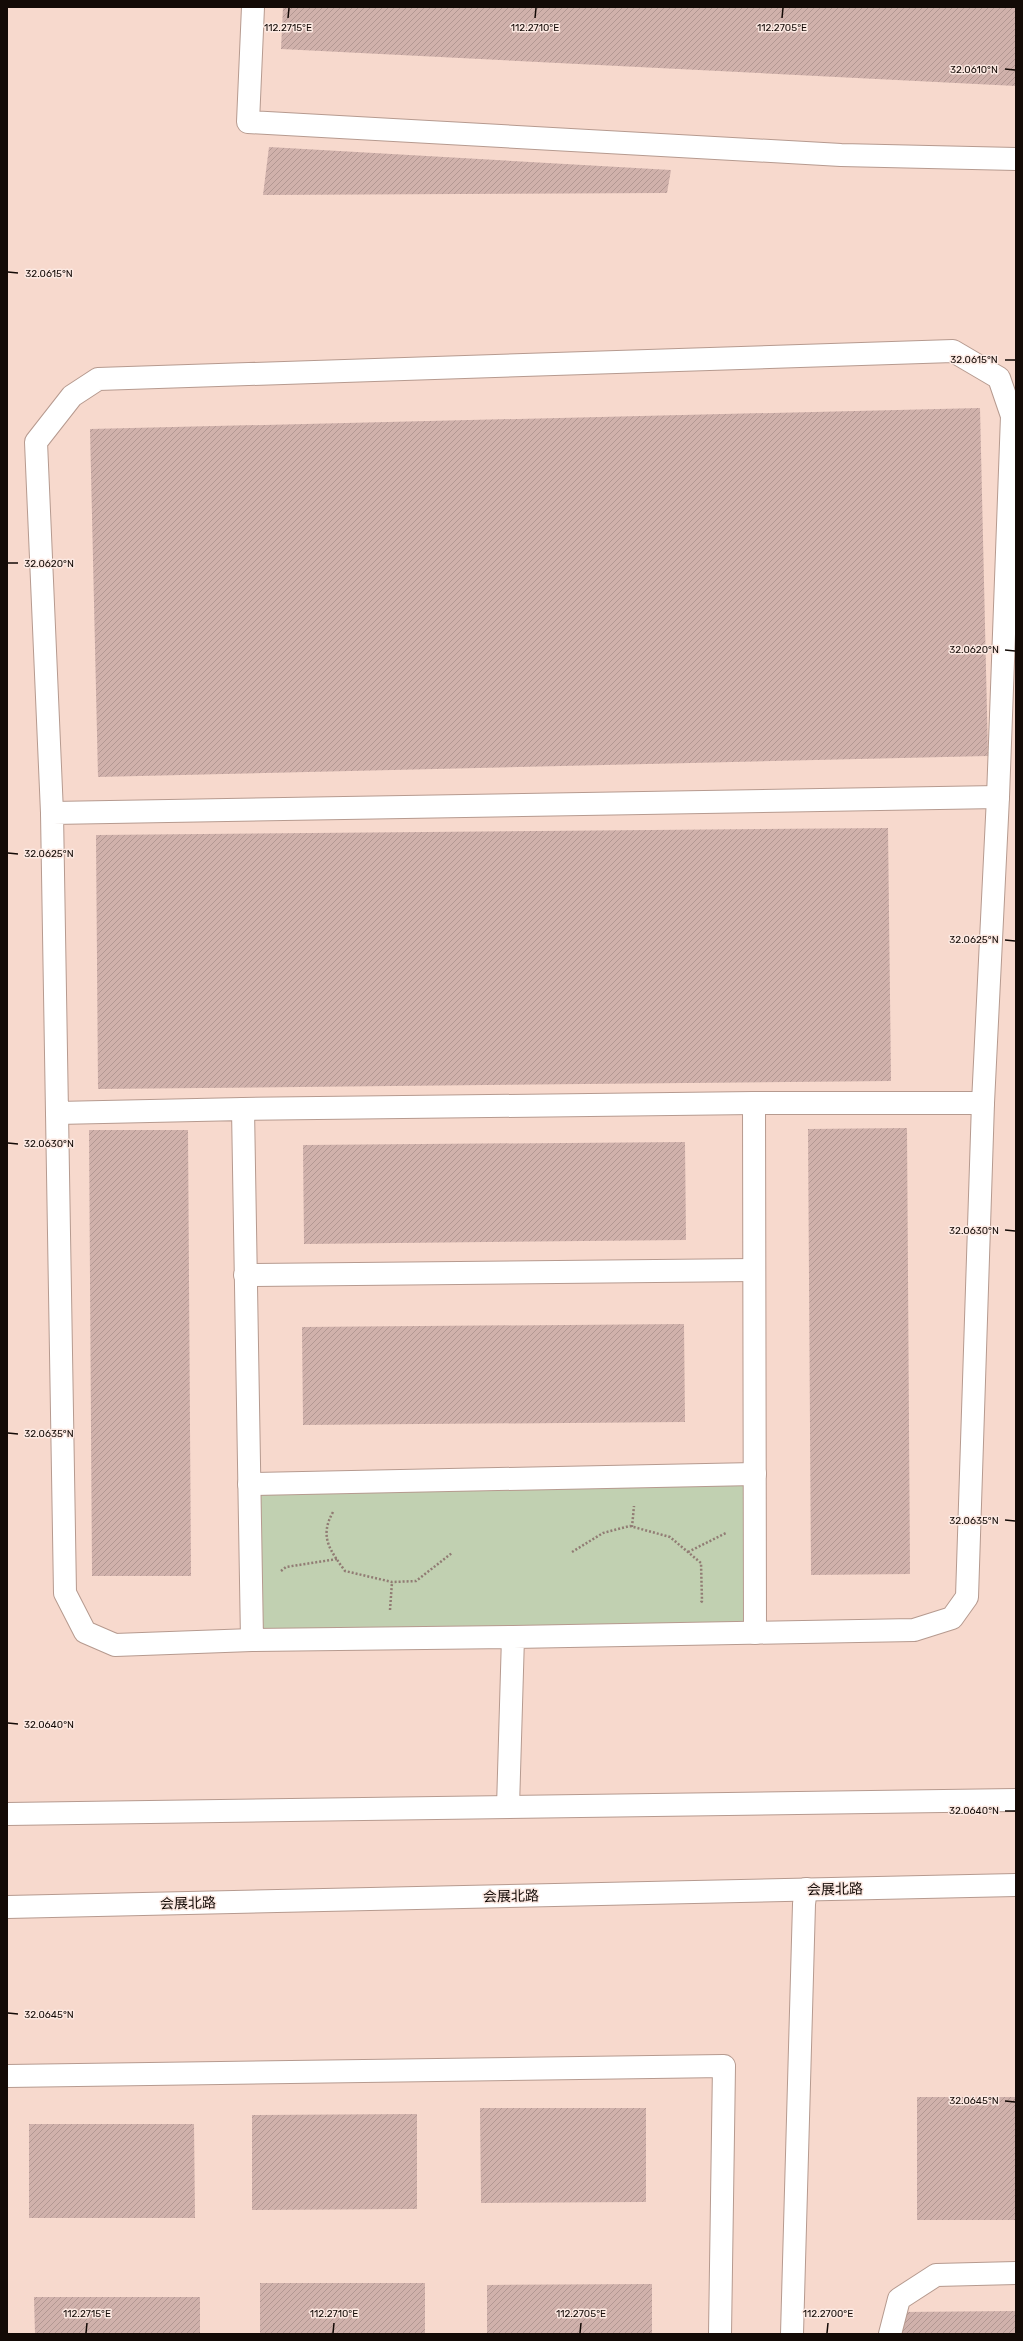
<svg xmlns="http://www.w3.org/2000/svg" width="1023" height="2341" font-family="Rubik,'Noto Sans SC',sans-serif">
<style>
.grass{fill:#c1d0b1}
.building{fill:url(#building-hatch)}
.lines{fill:none;stroke-linecap:round;stroke-linejoin:round}
.minor-casing{stroke:#b69a8f;stroke-width:24}
.major-casing{stroke:#b69a8f;stroke-width:24}
.path{stroke:#917c74;stroke-width:2.5;stroke-dasharray:2 2;stroke-linecap:butt}
.minor{stroke:#fff;stroke-width:22}
.major{stroke:#fff;stroke-width:22}
.ticks{fill:none;stroke:#130a06;stroke-width:1.5}
.labels{text-anchor:middle;stroke-width:3;stroke-linejoin:round;paint-order:stroke}
.street-label{font-size:14px;fill:#130a06;stroke:#fce9e2}
.ticks-label{font-size:10px;text-anchor:middle;fill:#130a06;stroke:#fce9e2;stroke-width:3;stroke-linejoin:round;paint-order:stroke}
</style>
<defs>
<pattern id="building-hatch" width="6" height="6" patternUnits="userSpaceOnUse"><rect width="6" height="6" fill="#d0b1ab"/><path d="M-1 1l2-2M0 6l6-6M5 7l2-2" fill="none" stroke="#b29792"/></pattern>
</defs>
<rect width="100%" height="100%" fill="#f7d9cd"/>
<path class="grass" d="M755,1474v159l-503,7 -3,-156z"/>
<g class="building">
<path d="M283,7h733v79l-735,-37z"/>
<path d="M269,147l402,23 -4,23 -404,2z"/>
<path d="M980,408l8,348 -890,21 -8,-348z"/>
<path d="M888,828l3,253 -793,8 -2,-254z"/>
<path d="M907,1128l3,446 -99,1 -3,-446z"/>
<path d="M89,1130h99l3,446h-99z"/>
<path d="M685,1142l1,98 -382,4 -1,-99z"/>
<path d="M684,1324l1,98 -382,3 -1,-98z"/>
<rect x="917" y="2097" width="99" height="123"/>
<path d="M480,2108h166v94l-165,1z"/>
<path d="M417,2114v95l-165,1v-95z"/>
<path d="M29,2124h165l1,94h-166z"/>
<rect x="260" y="2283" width="165" height="51"/>
<path d="M652,2284v50h-165v-49z"/>
<path d="M34,2297h166v37h-165z"/>
<path d="M1016,2311v23h-116v-22z"/>
</g>
<g class="lines">
<defs>
<g id="minor">
<path d="M253,7l-5,115 593,33 175,4"/>
<path d="M52,813l-16,-371 36,-46 26,-17 855,-28 46,27 13,38 -14,381"/>
<path d="M754,1103l1,530"/>
<path d="M243,1109l511,-6h229"/>
<path d="M57,1113l8,480 20,39 30,13 137,-5"/>
<path d="M245,1275l509,-5"/>
<path d="M249,1484l506,-10"/>
<path d="M508,1807l5,-170 401,-7 38,-12 15,-21 16,-494 15,-306 -946,16 5,300 186,-4 9,531 261,-3"/>
<path d="M7,2076l717,-10 -4,268"/>
<path d="M792,2334l12,-430 2,-15"/>
<path d="M890,2334l9,-35 37,-24 80,-2"/>
</g>
<g id="major">
<path d="M7,1814l1009,-14"/>
<path d="M7,1907l1009,-22"/>
</g>
</defs>
<use href="#minor" class="minor-casing"/>
<use href="#major" class="major-casing"/>
<g class="path">
<path d="M333,1512c-14,25 -3,38 12,59l47,11 24,-1 36,-28"/>
<path d="M632,1527l2,-21"/>
<path d="M572,1552l31,-19 27,-7 40,11 31,26 1,38 -2,3"/>
<path d="M688,1552l38,-19"/>
<path d="M281,1571l5,-4 51,-8"/>
<path d="M390,1610l2,-28"/>
</g>
<use href="#minor" class="minor"/>
<use href="#major" class="major"/>
</g>
<path class="ticks" d="M288,18l1,-10M535,18l1,-10M782,18l1,-10M1005,69l10,1M8,272l10,1M1005,360h10M8,563h10M1005,650l10,1M8,853l10,1M1005,940l10,1M8,1143l10,1M1005,1230l10,1M8,1433l10,1M1005,1520l10,1M8,1723l10,1M1005,1811h10M8,2013l10,1M1005,2101l10,1M86,2333l1,-10M333,2333l1,-10M580,2333l1,-10M827,2333l1,-10"/>
<g class="labels">
<g class="street-label">
<text transform="translate(835 1889) rotate(-1)" y="5">会展北路</text>
<text transform="translate(511 1896) rotate(-1)" y="5">会展北路</text>
<text transform="translate(188 1903) rotate(-1)" y="5">会展北路</text>
</g>
</g>
<g class="ticks-label">
<text x="288" y="31">112.2715°E</text>
<text x="535" y="31">112.2710°E</text>
<text x="782" y="31">112.2705°E</text>
<text x="974" y="73">32.0610°N</text>
<text x="49" y="277">32.0615°N</text>
<text x="974" y="363">32.0615°N</text>
<text x="49" y="567">32.0620°N</text>
<text x="974" y="653">32.0620°N</text>
<text x="49" y="857">32.0625°N</text>
<text x="974" y="943">32.0625°N</text>
<text x="49" y="1147">32.0630°N</text>
<text x="974" y="1234">32.0630°N</text>
<text x="49" y="1437">32.0635°N</text>
<text x="974" y="1524">32.0635°N</text>
<text x="49" y="1728">32.0640°N</text>
<text x="974" y="1814">32.0640°N</text>
<text x="49" y="2018">32.0645°N</text>
<text x="974" y="2104">32.0645°N</text>
<text x="87" y="2317">112.2715°E</text>
<text x="334" y="2317">112.2710°E</text>
<text x="581" y="2317">112.2705°E</text>
<text x="828" y="2317">112.2700°E</text>
</g>
<rect width="1023" height="2341" fill="none" stroke="#130a06" stroke-width="16"/>
</svg>
